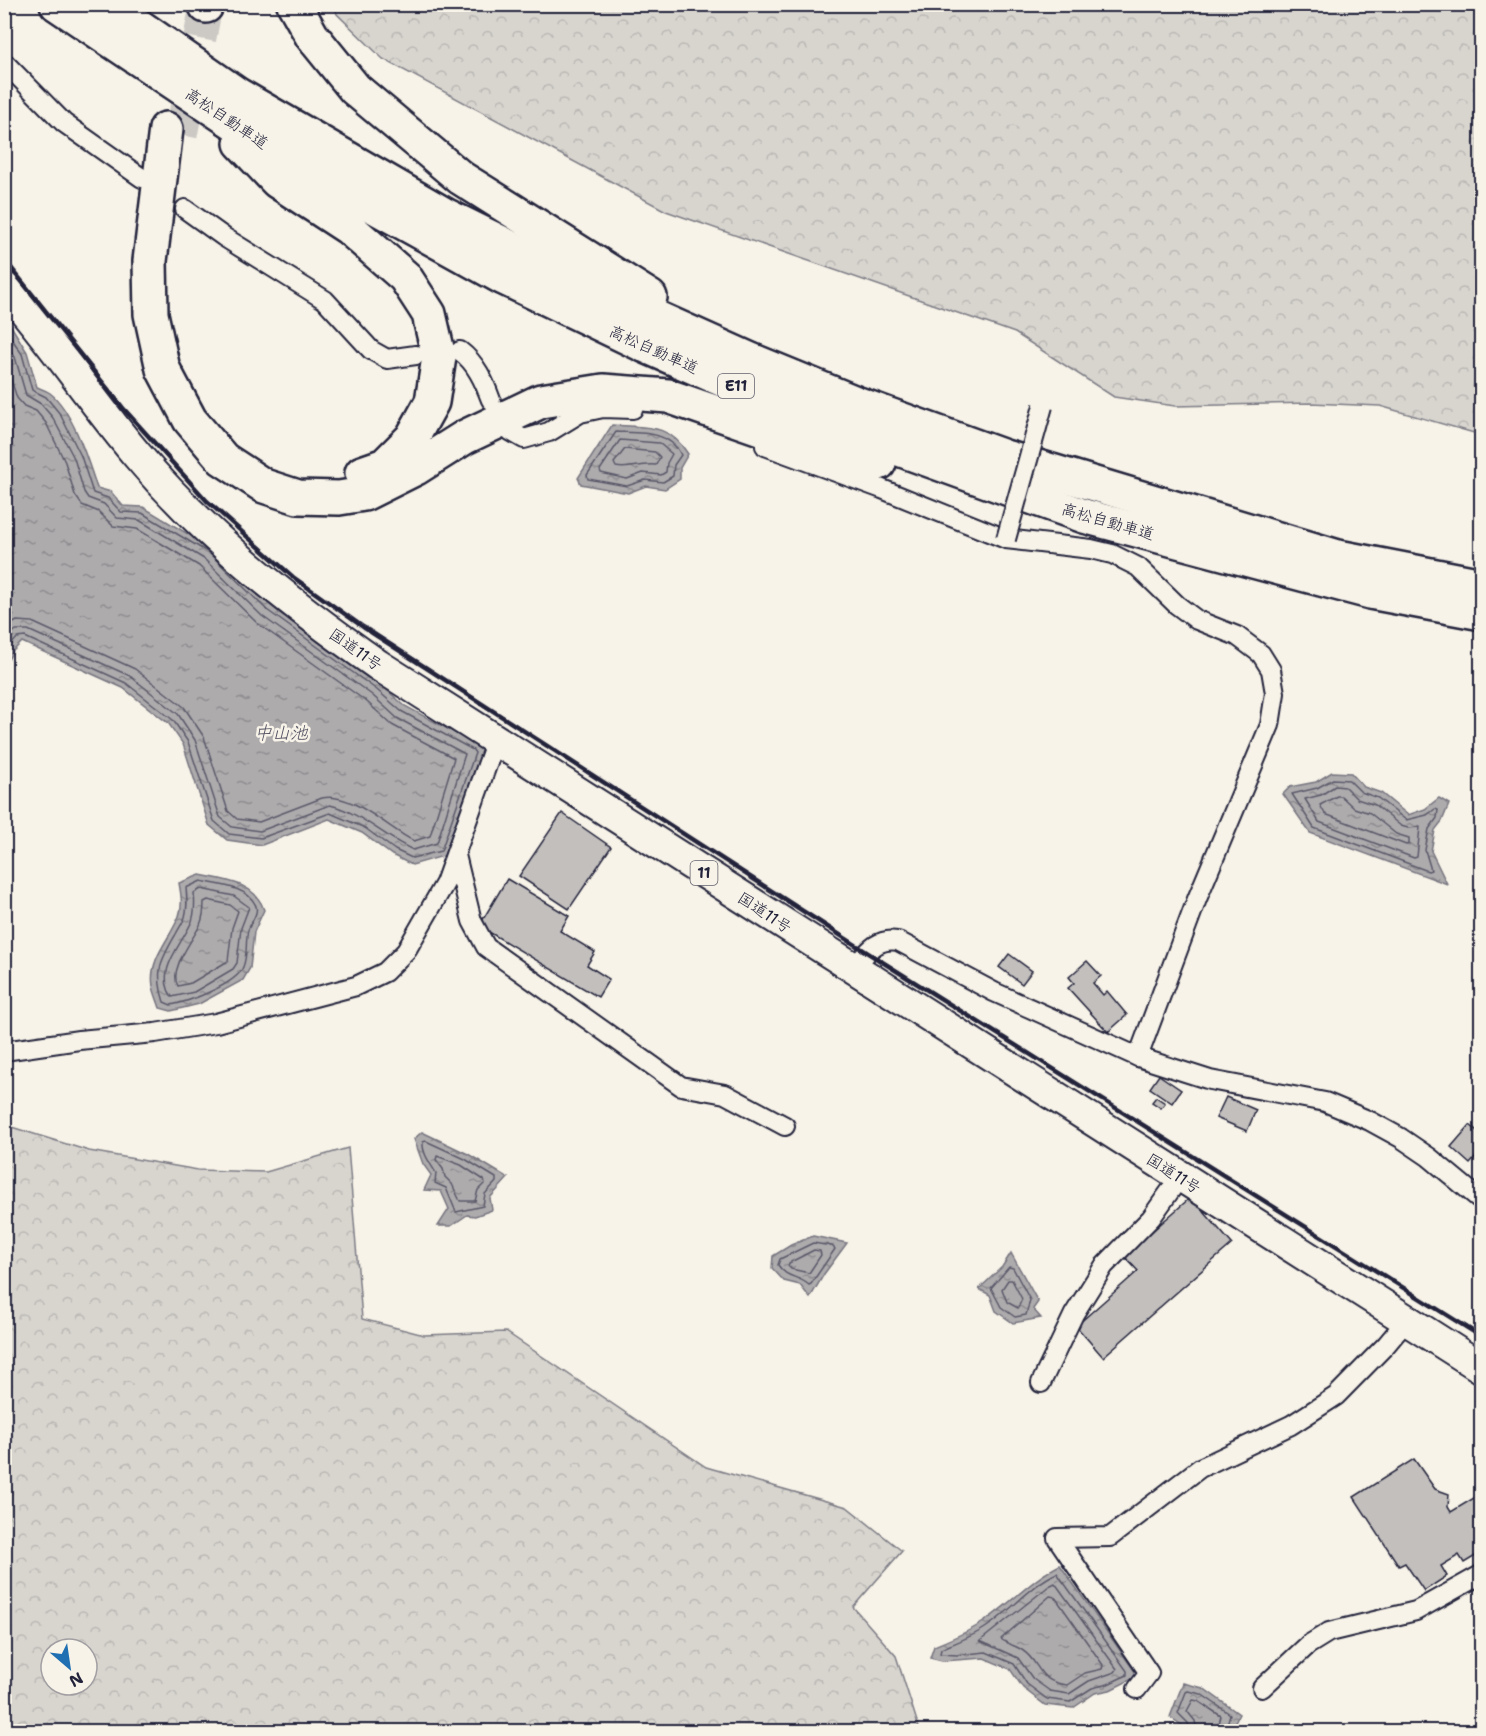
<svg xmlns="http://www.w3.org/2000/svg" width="1486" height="1736" font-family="'Shantell Sans','Klee One',sans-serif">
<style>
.forest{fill:url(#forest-crowns);stroke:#7d7c85;stroke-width:1.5;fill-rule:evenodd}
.water{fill:url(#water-ripples);stroke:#76747f;stroke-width:1.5}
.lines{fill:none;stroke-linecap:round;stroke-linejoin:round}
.shore{stroke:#5a5969;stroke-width:1.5}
.building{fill:#c2bfbd;stroke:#22223b;stroke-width:1.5}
.motorway-tunnel{stroke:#ccc9c5;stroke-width:33;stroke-dasharray:33 16;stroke-linecap:butt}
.minor-casing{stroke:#22223b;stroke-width:22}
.trunk-casing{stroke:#22223b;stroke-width:34}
.motorway-casing{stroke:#22223b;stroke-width:38}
.minor{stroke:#f7f3e8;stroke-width:18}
.trunk{stroke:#f7f3e8;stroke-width:30}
.motorway{stroke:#f7f3e8;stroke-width:33}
.rail{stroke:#22223b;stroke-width:4.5}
.minor-bridge-casing{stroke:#22223b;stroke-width:22;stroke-linecap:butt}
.minor-bridge{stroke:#f7f3e8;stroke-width:18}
.labels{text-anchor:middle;stroke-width:5;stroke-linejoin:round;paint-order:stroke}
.shield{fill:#f7f3e8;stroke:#62616f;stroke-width:1.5}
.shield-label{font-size:15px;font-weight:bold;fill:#22223b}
.street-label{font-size:16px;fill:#22223b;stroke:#f7f3e8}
.water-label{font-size:18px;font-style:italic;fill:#535263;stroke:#f7f3e8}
</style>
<defs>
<pattern id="forest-crowns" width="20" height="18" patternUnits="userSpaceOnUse" patternTransform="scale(1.5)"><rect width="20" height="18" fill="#d8d5cf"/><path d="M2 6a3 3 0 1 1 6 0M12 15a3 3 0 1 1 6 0" fill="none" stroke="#b9b7b3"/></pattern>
<pattern id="water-ripples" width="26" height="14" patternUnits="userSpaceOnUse" patternTransform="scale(1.5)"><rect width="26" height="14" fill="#aeabad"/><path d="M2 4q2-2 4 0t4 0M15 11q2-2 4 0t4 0" fill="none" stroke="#8d8b8e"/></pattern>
</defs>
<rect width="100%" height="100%" fill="#f7f3e8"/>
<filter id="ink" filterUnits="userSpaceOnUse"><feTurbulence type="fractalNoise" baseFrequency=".0167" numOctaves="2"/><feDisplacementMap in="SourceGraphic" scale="12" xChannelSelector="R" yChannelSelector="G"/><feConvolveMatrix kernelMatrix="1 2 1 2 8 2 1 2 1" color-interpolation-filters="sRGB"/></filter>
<g filter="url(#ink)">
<g class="forest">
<path d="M334,5h1147v430l-101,-29 -69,-3 -136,3 -61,-9 -99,-64 -349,-122 -283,-152 -46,-45z"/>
<path d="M5,1125l84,26 109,19 68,2 82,-24 14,171 62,16 82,-3 200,135 141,40 55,44 -49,56 43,49 24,75h-915zM51,1649h36v36h-36z"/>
</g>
<g class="water">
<path d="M5,316l22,36 10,35c4,2 9,3 13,6 23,18 38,68 47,95l14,4 12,14 20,1 70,42 58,56 110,80 24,21 78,42 -36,107 -35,10 -20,-10 -30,-22 -33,-14 -67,26 -35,-5 -18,-15 -26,-81 -14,-20 -46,-36 -101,-46 -9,9 -8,14z"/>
<path d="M612,425c34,3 56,-3 76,29l-8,14v11l-15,10 -19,-3 -18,7 -47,-9 -3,-6z"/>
<path d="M1332,772l19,1 13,14 17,6 27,22 17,-6 14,-11 10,6 -7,17 -7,9 -4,21 16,33 -137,-51 -27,-39 7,-7 26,-5z"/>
<path d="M200,875c25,5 55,7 64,35l-10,22 -4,36 -7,12 -44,24 -28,7 -11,-3c-2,-7 -6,-15 -7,-22 -5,-27 18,-48 26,-70 4,-11 2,-22 0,-33z"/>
<path d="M422,1132l46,22 40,24 -18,20 2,12 -17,6 -8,-1 -16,11h-13l11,-17 -8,-18 -17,-1 7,-15 -8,-11 -9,-25z"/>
<path d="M813,1236l34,7 -23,31 -14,24 -10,-13 -16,-4 -12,-13 1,-12 18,-11z"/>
<path d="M1011,1253l27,49 -5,7 8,9 -28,5 -17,-12 -6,-16 -11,-6 23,-22z"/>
<path d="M1060,1565l78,111 -28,14 -15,3 -22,15 -28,-3 -22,-17 -13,-19 -26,-11 -42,3 -12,-3 4,-12c17,-7 35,-14 51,-25 26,-18 47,-42 75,-56z"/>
<path d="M1183,1683l20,5 36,26 -9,17h-46l-1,-5 -13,-9z"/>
</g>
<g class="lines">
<g class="shore">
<path d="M4,327l18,27 10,36 14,7 14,17 21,42 12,37 15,5 13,14 21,1 67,40 58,57 110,80 24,21 72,39 2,3 -34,98 -29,7 -17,-8 -30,-22 -35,-15 -69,25 -32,-4 -15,-13 -26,-79 -15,-22 -47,-37 -101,-46 -8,1 -13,15"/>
<path d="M4,341l11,16 11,38 15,9 12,14 21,40 10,34 4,6 16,6 13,14 22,2 65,39 58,57 110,79 25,23 68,36 -28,89 -24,7c-29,-13 -51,-37 -83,-45l-70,26 -28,-4 -12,-10 -25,-77 -17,-26 -48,-38 -102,-46h-12l-12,10"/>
<path d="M4,358l13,40 7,8 12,5 10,12 19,39 10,33 7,10 17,7 14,14 24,3 62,37 58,57 110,79 25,23 62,33 -24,78 -16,5c-25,-12 -63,-50 -92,-43l-63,24 -22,-3 -9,-8 -24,-74 -20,-30 -49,-38 -103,-47 -15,-1 -13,7"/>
<path d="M616,432c23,1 54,-2 65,23l-7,10 -1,11 -10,6 -18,-2 -18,6 -39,-7 -1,-4z"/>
<path d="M620,440l39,3 13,11 -5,9 -1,9 -5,3 -18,-2 -16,6 -26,-6 -1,-3z"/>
<path d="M625,449l30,3 5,5 -4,8c-15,-2 -26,5 -40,2l-2,-4z"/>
<path d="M1333,779l16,1 12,12 17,6 28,22 21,-5 8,-6 3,1 -1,8 -8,11 -4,21 6,20 -3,1 -114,-43 -22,-34 25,-6z"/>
<path d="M1335,786l10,1 12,12 18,6 26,21 7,2 12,-1 -3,30 -3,1 -95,-36 -14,-23 16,-4z"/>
<path d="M1337,796h4l13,12 16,5 26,21 13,4v6l-3,1 -81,-31 -5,-9z"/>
<path d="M201,881c17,4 45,5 54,23 5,8 -4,18 -7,26 -3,12 0,25 -5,37 -6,17 -55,35 -72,38l-7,-3c-10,-31 -3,-42 12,-68 3,-6 7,-11 9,-17 3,-10 2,-19 1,-29z"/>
<path d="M201,889l33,7 15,11 -8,21 -4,35 -4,6 -39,23 -22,5c-18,-26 10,-52 20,-76 3,-9 3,-19 2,-28z"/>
<path d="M208,900l22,5 8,6 -6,17 -4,33 -37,22 -13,3c-10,-16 15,-46 22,-61 3,-7 4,-16 4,-23z"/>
<path d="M426,1141l39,18 31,19v4l-11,12 -2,12 -27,6 -10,-24 -11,-5 1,-10c-6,-10 -14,-20 -13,-31z"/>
<path d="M437,1156l24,9 23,15 1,3 -7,7 -3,11h-15l-8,-17 -7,-7 -2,-8 -7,-9z"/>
<path d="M813,1243l19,3 3,3 -24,35 -2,1c-11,-10 -22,-6 -31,-20l2,-6z"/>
<path d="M814,1250l6,1 1,4 -12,18 -18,-4 -3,-3 1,-3z"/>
<path d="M1009,1267l4,1 17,32 -4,15 -11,2 -14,-10 -10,-19z"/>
<path d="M1008,1280h4l10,19 -4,9 -11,-6 -5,-13z"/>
<path d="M1057,1573l70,98v4l-19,9 -16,4 -22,14 -23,-3 -20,-15 -13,-20 -28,-12 -29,3 -17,-1 1,-5c16,-7 33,-13 47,-23 24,-16 43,-41 69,-53z"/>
<path d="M1055,1583l62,86 -2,3 -26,9 -20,13 -19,-3 -17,-12 -15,-21 -38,-17 69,-55z"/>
<path d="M1050,1596l5,1 48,68 -1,4 -17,4 -18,12c-32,-4 -25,-22 -45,-35 -6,-4 -15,-6 -21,-11z"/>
<path d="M1190,1732l-2,-9 -10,-10 8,-21 2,-1 13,3 29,20 -5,18"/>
<path d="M1197,1732l-2,-11 -8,-10 6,-11 5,1 23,15 -4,16"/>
</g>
</g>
<g class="building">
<path d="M562,813l49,34 -42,62 -50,-33z"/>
<path d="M507,879l62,37 -9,15 35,21 -8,13 22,14 -11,18 -119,-71z"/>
<path d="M1009,954l23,17 -10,13 -23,-17z"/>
<path d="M1087,961l14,15 -8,7 10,12 4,-4 20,24 -19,17 -40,-44 6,-5 -5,-6z"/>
<path d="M1159,1075l22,15 -9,13 -22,-15z"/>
<path d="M1156,1097l9,6 -4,5 -9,-6z"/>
<path d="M1226,1097l30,13 -9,21 -31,-13z"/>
<path d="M1470,1125l12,10v15l-12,14 -19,-17z"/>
<path d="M1191,1197l41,47 -129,113 -27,-31 62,-55 -14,-15z"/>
<path d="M1414,1459l21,30 14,5 -1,13 3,5 28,-17 3,4v53l-18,11 -5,-8 -18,11 6,10 -23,15 -19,-28 -6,3 -45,-69z"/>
</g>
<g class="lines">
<path class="motorway-tunnel" d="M181,135l25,-129"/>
<defs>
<g id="minor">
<path d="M4,62l60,61 78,55"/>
<path d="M185,209l39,28 101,63 46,50 16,9 29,-4"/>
<path d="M460,351c16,12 24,30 31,49"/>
<path d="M510,431l14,8 25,-7 31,-19 23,-5 30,1"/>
<path d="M765,446l117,43 124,50 85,10 21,5 26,13 39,38 20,15 40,16 24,18 10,16 4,23 -5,32 -73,174 -59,158"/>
<path d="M456,855l16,66 14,26 195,139 44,8 60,32"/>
<path d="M853,969c13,-15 23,-32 45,-28l96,51 144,65 72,23 115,22 45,19 31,17 28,19 53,44"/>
<path d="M4,1051l75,-11 76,-7 61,-10 140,-37 29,-14 21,-21 39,-68 51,-143"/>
<path d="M1041,1383l33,-69 30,-48 47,-48 29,-41"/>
<path d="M1262,1688l46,-43 21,-13 87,-21 66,-37"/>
<path d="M1137,1689l12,-16 -92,-135 53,-1 90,-69 91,-43 45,-29 50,-51 20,-24"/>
</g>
<path id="trunk" d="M4,287c48,53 87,114 133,168 69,82 154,149 241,210l1104,703"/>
<g id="motorway">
<path d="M57,4l228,153 217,120 144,69 148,65 290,105 286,76 112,21"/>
<path d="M107,4l131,91 207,120 161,80 145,65 105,43 149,54 333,100 144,28"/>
<path d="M294,4l18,32 43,53 106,89 189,119"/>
<path d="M206,6v-2"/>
<path d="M166,129l-16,132 1,53 12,55 27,51 33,39 41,27 34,11 41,1 25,-4 52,-26 49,-31 76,-36 62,-10 65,5 121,42 90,25"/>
<path d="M241,143l36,38 72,47 56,49 24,37 10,43 -7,45 -20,36 -27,27 -23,8"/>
</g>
</defs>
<use href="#minor" class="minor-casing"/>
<use href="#trunk" class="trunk-casing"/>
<use href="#motorway" class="motorway-casing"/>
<use href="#minor" class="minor"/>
<use href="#trunk" class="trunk"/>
<use href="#motorway" class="motorway"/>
<path class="rail" d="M4,259l119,149 84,93 86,76 70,50 505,326 614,384"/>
<defs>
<path id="minor-bridge" d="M1006,539l37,-133"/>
</defs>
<use href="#minor-bridge" class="minor-bridge-casing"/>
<use href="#minor-bridge" class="minor-bridge"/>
</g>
</g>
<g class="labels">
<g class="shield">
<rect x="718" y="374" width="36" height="24" rx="4.5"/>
<rect x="690.5" y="861" width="27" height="24" rx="4.5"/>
</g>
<g class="shield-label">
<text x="736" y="391">E11</text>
<text x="704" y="878">11</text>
</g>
<g class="street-label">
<text transform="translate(227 118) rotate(34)" y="6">高松自動車道</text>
<text transform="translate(654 349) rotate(24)" y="6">高松自動車道</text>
<text transform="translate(1108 521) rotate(16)" y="6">高松自動車道</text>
<text transform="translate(356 649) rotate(35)" y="6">国道11号</text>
<text transform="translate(765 912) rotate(33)" y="6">国道11号</text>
<text transform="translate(1174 1173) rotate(32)" y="6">国道11号</text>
</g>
<g class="water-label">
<text x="281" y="739">中山池</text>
</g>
</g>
<rect width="1486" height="1736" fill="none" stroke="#f7f3e8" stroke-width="24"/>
<rect x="12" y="12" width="1462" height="1712" fill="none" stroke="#22223b" stroke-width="2" filter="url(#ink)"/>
<g transform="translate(69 1667) rotate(151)"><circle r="28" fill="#f7f3e8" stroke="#a29fa3" stroke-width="1.5"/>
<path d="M0-4.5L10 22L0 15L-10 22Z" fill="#1f6fb2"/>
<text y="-9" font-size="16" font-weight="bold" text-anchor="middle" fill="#22223b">N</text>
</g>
</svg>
